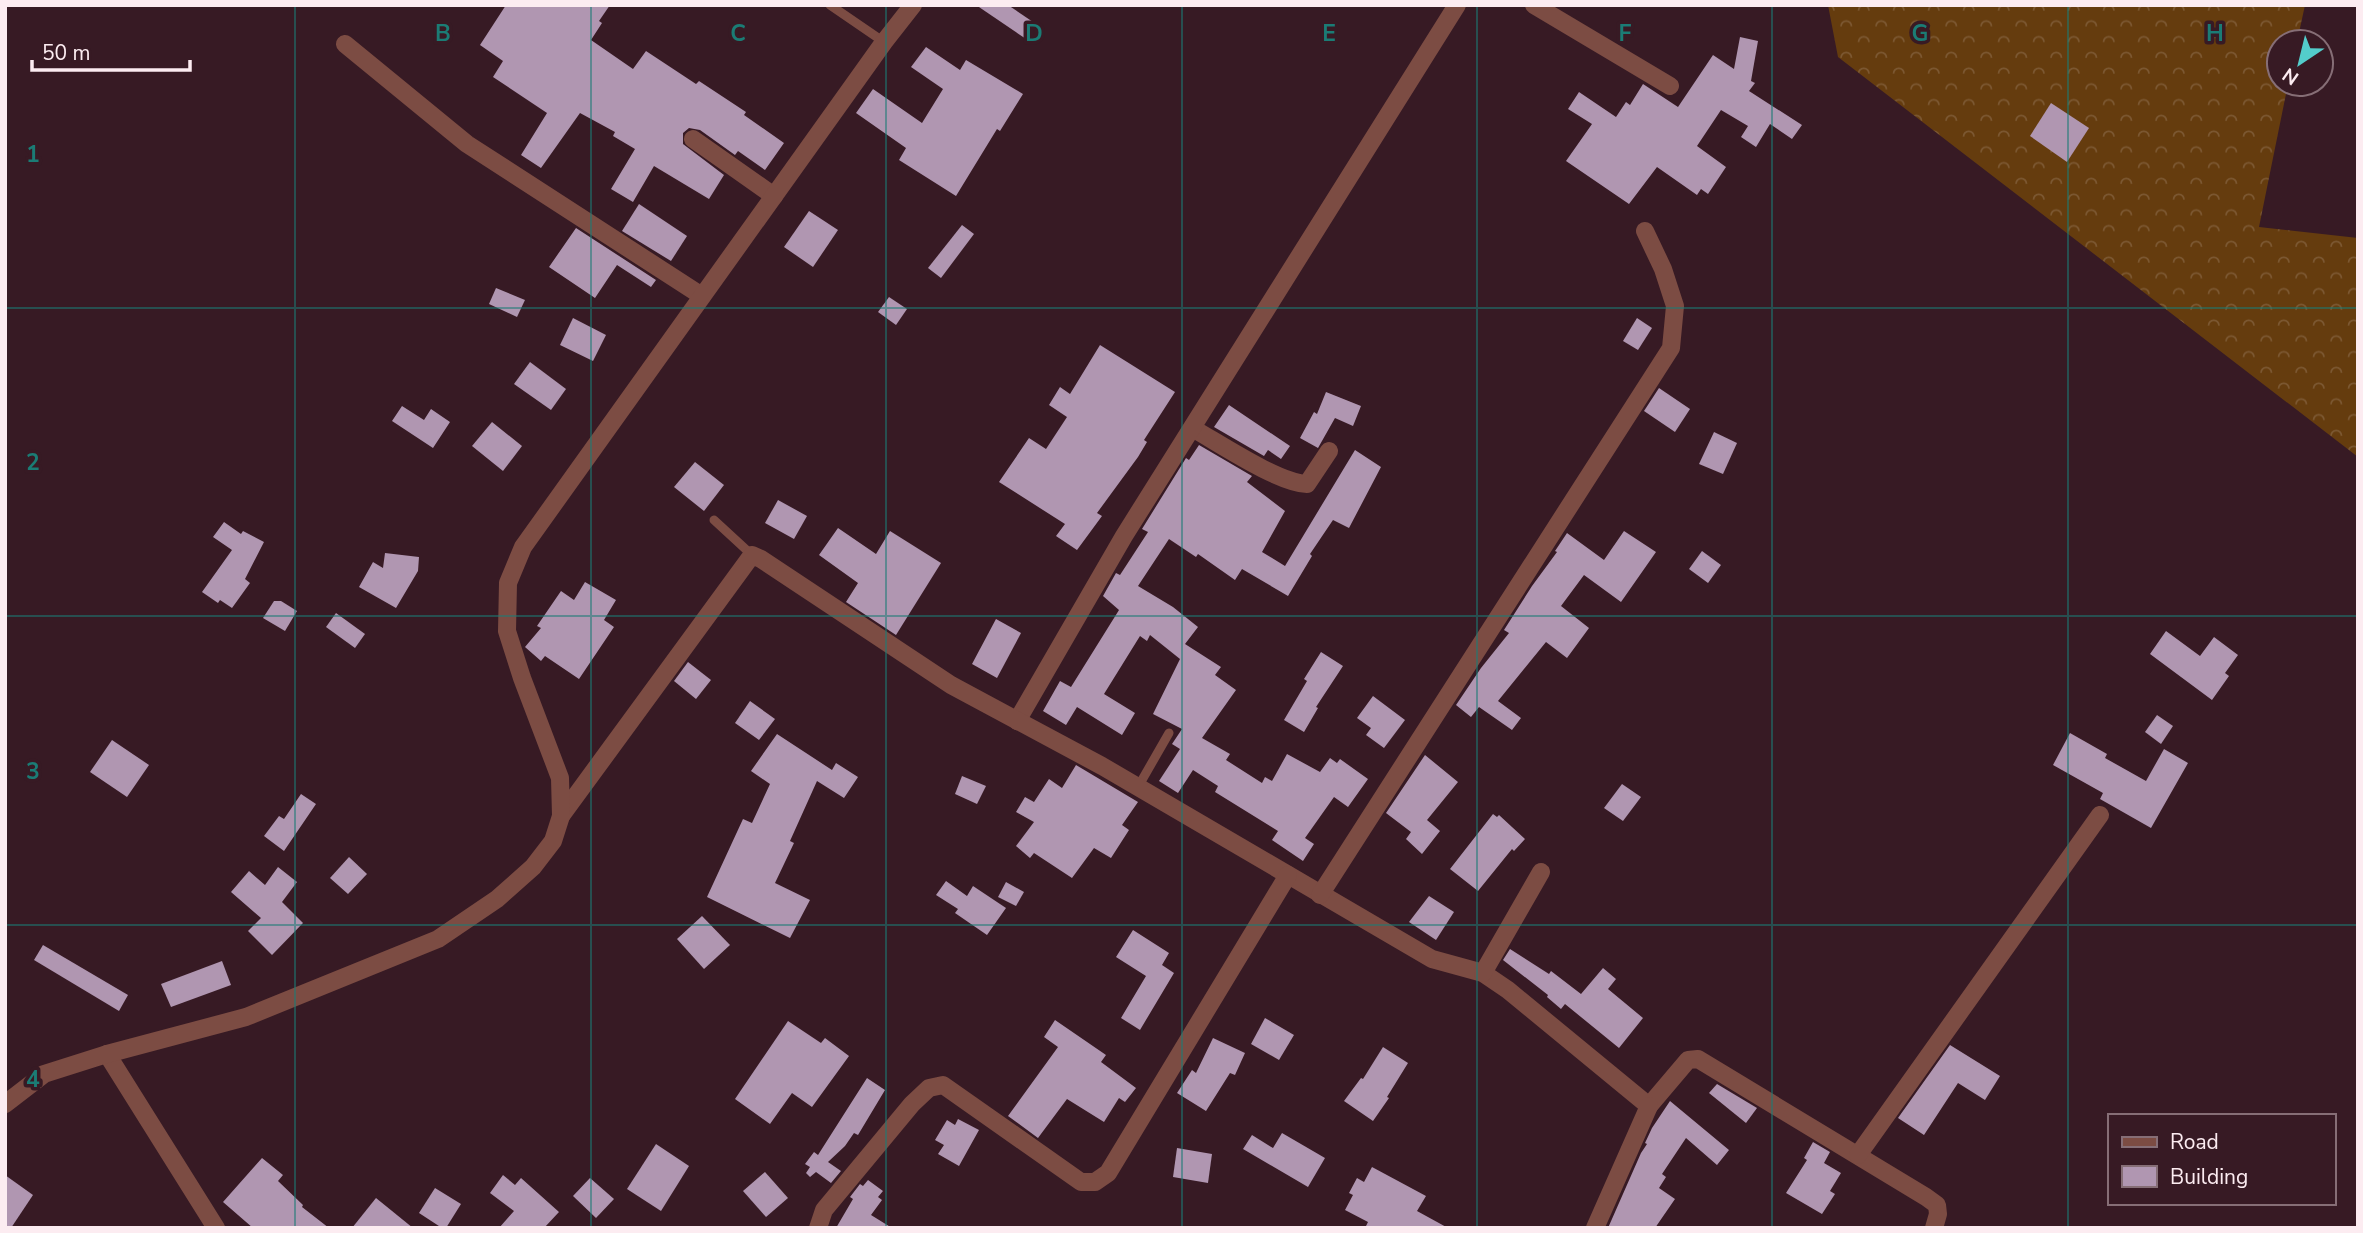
<svg xmlns="http://www.w3.org/2000/svg" width="2363" height="1233" font-family="'Nunito Sans',sans-serif">
<style>
.forest{fill:url(#forest-crowns)}
.building{fill:#b096b1}
.lines{fill:none;stroke-linecap:round;stroke-linejoin:round}
.lane{stroke:#7c4c43;stroke-width:9}
.street{stroke:#7c4c43;stroke-width:18}
.grid{fill:none;stroke:#1b7c75;stroke-width:2;stroke-opacity:0.55}
.grid-label{font-size:23px;text-anchor:middle;font-weight:bold;fill:#1b7c75;stroke:#371a24;stroke-width:7;stroke-linejoin:round;paint-order:stroke}
</style>
<defs>
<pattern id="forest-crowns" width="20" height="18" patternUnits="userSpaceOnUse" patternTransform="scale(1.75)"><rect width="20" height="18" fill="#653c0e"/><path d="M2 6a3 3 0 1 1 6 0M12 15a3 3 0 1 1 6 0" fill="none" stroke="#7c5832"/></pattern>
</defs>
<rect width="100%" height="100%" fill="#371a24"/>
<path class="forest" d="M1828,5h477l-8,37h-18v42h9l-29,143 99,11v219l-520,-400z"/>
<g class="building">
<path d="M506,5h104l-11,16 3,2 -11,17 42,29 13,-18 50,33 3,-3 47,31 -2,3 40,28 -19,27 -27,-19 -3,4 -35,-25 -11,-2 -6,5v11l41,31 -15,24 -55,-33 -21,36 -22,-13 24,-40 -22,-13 2,-4 -35,-19 -39,55 -20,-13 26,-42 -54,-36 10,-16 -23,-16z"/>
<path d="M976,5h32l28,19 -10,15z"/>
<path d="M1740,37l18,4 -7,40 4,2 -6,8 53,34 -10,14 -22,-15 -14,23 -15,-10 7,-11 -27,-16 -24,36 29,21 -18,27 -7,-5 -4,6 -40,-28 -28,37 -63,-43 26,-37 -24,-15 11,-17 37,25 10,-15 4,3 13,-21 35,23 35,-52 21,14z"/>
<path d="M926,47l34,23 6,-10 57,34 -23,37 -3,-2 -41,67 -57,-36 7,-12 -50,-35 17,-24 49,34 21,-34 -32,-22z"/>
<path d="M2051,103l38,25 -22,34 -37,-26z"/>
<path d="M639,204l48,32 -16,25 -49,-30z"/>
<path d="M809,211l29,19 -25,37 -29,-20z"/>
<path d="M962,225l12,9 -33,44 -13,-10z"/>
<path d="M576,228l80,52 -5,7 -34,-22 -22,33 -46,-31z"/>
<path d="M496,288l29,12 -8,17 -28,-13z"/>
<path d="M889,297l18,12 -11,16 -18,-13z"/>
<path d="M573,318l33,17 -13,26 -33,-16z"/>
<path d="M1637,318l15,10 -14,22 -15,-9z"/>
<path d="M1100,345l75,47 -31,48 3,2 -9,15 -41,56 5,3 -25,34 -21,-14 9,-12 -66,-42 30,-44 17,11 21,-32 -18,-12 11,-18 10,7z"/>
<path d="M530,362l36,27 -15,21 -37,-26z"/>
<path d="M1659,388l31,21 -15,23 -31,-21z"/>
<path d="M1326,392l35,14 -8,20 -18,-8 -17,30 -18,-10 14,-26 3,2z"/>
<path d="M1229,405l61,41 -9,13 -13,-9 -4,6 -50,-29z"/>
<path d="M402,406l22,14 7,-11 19,13 -17,26 -41,-27z"/>
<path d="M492,422l30,24 -19,25 -31,-25z"/>
<path d="M1714,432l23,11 -14,31 -24,-10z"/>
<path d="M1199,445l53,31 -5,6 38,29 -23,41 23,14 70,-116 26,17 -32,61 -16,-8 -23,34 2,2 -24,40 -46,-27 -7,11 -37,-26 -2,3 -27,-18 -31,47 35,21 25,20 -13,17 36,23 -6,8 21,15 -34,48 28,16 -4,6 36,23 3,-6 7,4 15,-27 33,18 10,-14 7,5 3,-4 28,20 -20,28 -14,-10 -29,41 9,6 -11,17 -31,-21 6,-9 -63,-39 3,-6 -25,-16 -15,23 -19,-12 21,-32 -8,-5 10,-15 -29,-15 27,-55 -30,-24 -3,6 -7,-5 -36,58 31,19 -13,22 -45,-28 -11,18 -23,-14 17,-30 11,6 48,-77 -16,-14 13,-23 4,2 28,-43 -6,-3 44,-71 3,2z"/>
<path d="M695,462l29,23 -20,26 -30,-24z"/>
<path d="M778,500l29,16 -13,23 -29,-16z"/>
<path d="M224,522l17,12 2,-3 21,11 -19,37 5,4 -18,25 -12,-8 -2,3 -16,-11 30,-42 -19,-13z"/>
<path d="M838,528l38,26 14,-23 51,32 -45,72 -50,-33 12,-19 -39,-28z"/>
<path d="M1624,531l32,21 -35,50 -37,-27 -23,31 28,22 -22,30 -21,-16 -48,59 23,17 -9,12 -33,-23 -8,10 -15,-12 25,-37 28,-35 -5,-3 28,-44 25,-34 -2,-1 12,-18 37,27z"/>
<path d="M1702,551l19,14 -13,18 -19,-14z"/>
<path d="M385,553l34,4 -1,14 -22,37 -37,-21 14,-25 10,6z"/>
<path d="M585,582l31,18 -12,20 10,7 -35,52 -34,-23 -4,5 -16,-14 16,-19 -4,-2 24,-35 13,9z"/>
<path d="M274,601h7l16,10 -12,20 -22,-13z"/>
<path d="M336,613l29,21 -10,14 -29,-21z"/>
<path d="M996,619l25,14 -24,45 -25,-14z"/>
<path d="M2166,631l34,25 14,-19 24,18 -13,18 4,3 -17,24 -62,-46z"/>
<path d="M1321,652l22,14 -27,41 2,1 -14,24 -20,-12 23,-39 -3,-2z"/>
<path d="M688,662l23,18 -15,19 -22,-18z"/>
<path d="M1373,696l32,24 -21,28 -18,-13 5,-7 -14,-10z"/>
<path d="M750,701l25,18 -16,21 -24,-17z"/>
<path d="M2157,715l16,11 -12,18 -16,-12z"/>
<path d="M2070,733l37,21 -2,4 41,23 18,-32 24,14 -37,65 -51,-29 3,-6 -50,-28z"/>
<path d="M777,734l55,36 4,-7 22,14 -14,21 -27,-17 -27,60 4,2 -19,40 35,17 -20,38 -83,-41 36,-78 9,4 18,-39 -19,-13z"/>
<path d="M112,740l37,25 -22,32 -37,-25z"/>
<path d="M1425,755l33,27 -31,38 13,11 -18,23 -16,-15 5,-7 -25,-19z"/>
<path d="M1076,765l62,37 -16,23 7,5 -18,28 -17,-10 -22,30 -38,-25 -4,5 -14,-12 18,-24 -18,-10 9,-15 9,5 15,-23 13,9z"/>
<path d="M962,776l24,10 -9,18 -22,-10z"/>
<path d="M1622,784l19,13 -18,24 -19,-13z"/>
<path d="M301,794l15,10 -32,47 -20,-15 15,-20 5,3z"/>
<path d="M1493,814l4,3 2,-2 26,24 -11,12 -2,-2 -34,42 -28,-22z"/>
<path d="M349,857l18,17 -19,20 -18,-16z"/>
<path d="M278,867l19,15 -15,20 21,21 -31,32 -24,-24 13,-13 -30,-26 18,-21 16,14z"/>
<path d="M946,881l21,15 6,-10 33,22 -19,27 -32,-22 3,-4 -22,-14z"/>
<path d="M1006,882l18,10 -8,14 -18,-9z"/>
<path d="M1429,896l25,16 -18,28 -27,-18z"/>
<path d="M702,916l28,29 -26,24 -27,-30z"/>
<path d="M1133,930l36,23 -7,12 12,8 -34,57 -19,-12 25,-42 -30,-19z"/>
<path d="M43,945l85,50 -9,16 -85,-51z"/>
<path d="M1510,949l39,25 2,-3 30,23 22,-26 13,11 -8,10 35,29 -24,30 -54,-44 -4,5 -14,-12 1,-2 -45,-35z"/>
<path d="M222,961l9,24 -60,22 -10,-23z"/>
<path d="M1265,1018l29,17 -15,25 -28,-16z"/>
<path d="M1055,1020l51,35 -5,7 35,26 -11,14 -6,-4 -15,24 -37,-23 -29,39 -30,-22 50,-69 -14,-10z"/>
<path d="M788,1021l33,22 4,-5 24,18 -37,51 -20,-14 -22,31 -35,-25z"/>
<path d="M1213,1038l32,15 -10,22 -5,-2 -24,38 -29,-18 15,-23 4,3z"/>
<path d="M1950,1045l50,31 -15,24 -27,-17 -34,52 -26,-17z"/>
<path d="M1383,1047l25,16 -21,34 2,1 -16,23 -29,-20 17,-23 2,1z"/>
<path d="M867,1078l18,12 -27,45 -4,-2 -9,13 -17,16 13,9 -10,12 -15,-11 -6,5 -4,-4 4,-6 -5,-3 9,-12 4,3z"/>
<path d="M1717,1084l40,24 -11,15 -37,-30z"/>
<path d="M1670,1101l59,49 -12,15 -31,-27 -24,36 4,3 -7,11 16,11 -20,29h-47l33,-75 6,-9 -2,-1 7,-15z"/>
<path d="M958,1119l21,11 -20,36 -21,-12 6,-9 -9,-5 12,-20 8,5z"/>
<path d="M1282,1133l43,25 -17,29 -65,-38 9,-14 21,13z"/>
<path d="M1813,1142l17,10 -6,11 17,10 -11,18 5,3 -13,20 -36,-21 21,-33 -3,-2z"/>
<path d="M656,1144l33,22 -28,45 -34,-22z"/>
<path d="M1177,1148l35,6 -4,29 -35,-6z"/>
<path d="M262,1158l21,17 -5,6 25,24 -1,2 27,21h-76l-30,-26z"/>
<path d="M1372,1167l54,29 -9,15 31,17h-83l3,-6 -23,-12 8,-15 -4,-2 8,-15 7,4z"/>
<path d="M765,1172l23,26 -22,19 -23,-26z"/>
<path d="M5,1175l28,20 -22,33h-6z"/>
<path d="M503,1175l12,10 6,-7 38,34 -15,16h-45l15,-17 -24,-18z"/>
<path d="M590,1178l24,21 -18,19 -23,-22z"/>
<path d="M868,1180l15,11 -5,6 4,3 -11,15 21,13h-56l17,-29 -3,-2 10,-13 3,2z"/>
<path d="M435,1188l26,16 -15,24h-4l-23,-15z"/>
<path d="M376,1198l37,30h-61z"/>
</g>
<g class="lines">
<g class="lane">
<path d="M830,5l54,37"/>
<path d="M714,520l38,35"/>
<path d="M1138,787l31,-54"/>
</g>
<g class="street">
<path d="M1534,5l136,81"/>
<path d="M345,44l122,100 235,152"/>
<path d="M693,139l81,57"/>
<path d="M1192,428c27,15 86,55 115,56l22,-33"/>
<path d="M1017,721l107,-185 333,-531"/>
<path d="M561,816l191,-261 9,4 190,126 151,81 330,193 51,14 25,17 141,116 39,-46 10,-1 228,138 11,8 1,9 -4,14"/>
<path d="M1320,895l351,-547 4,-42 -12,-37 -18,-38"/>
<path d="M1483,973l58,-101"/>
<path d="M107,1054l109,174"/>
<path d="M5,1104l39,-30 63,-20 139,-37 192,-78 59,-40 36,-32 20,-26 8,-25 -1,-38 -38,-100 -15,-47 1,-48 15,-36 361,-505 29,-37"/>
<path d="M1858,1155l242,-340"/>
<path d="M818,1228l6,-18 88,-106 17,-16 14,-3 138,97h14l13,-9 180,-298"/>
<path d="M1595,1228l54,-122"/>
</g>
</g>
<path class="grid" d="M295,5v1223M591,5v1223M886,5v1223M1182,5v1223M1477,5v1223M1772,5v1223M2068,5v1223M5,308h2353M5,616h2353M5,925h2353"/>
<g class="grid-label">
<text x="443" y="41">B</text>
<text x="738" y="41">C</text>
<text x="1034" y="41">D</text>
<text x="1329" y="41">E</text>
<text x="1625" y="41">F</text>
<text x="1920" y="41">G</text>
<text x="2215" y="41">H</text>
<text x="33" y="162">1</text>
<text x="33" y="470">2</text>
<text x="33" y="779">3</text>
<text x="33" y="1087">4</text>
</g>
<rect width="2363" height="1233" fill="none" stroke="#fcecf1" stroke-width="14"/>
<rect x="2108" y="1114" width="228" height="91" fill="#371a24" stroke="#866e76" stroke-width="2"/>
<rect x="2122" y="1137" width="35" height="10" fill="#7c4c43" stroke="#866e76" stroke-width="2"/>
<text x="2170" y="1149" font-size="21" fill="#fcecf1">Road</text>
<rect x="2122" y="1166" width="35" height="21" fill="#b096b1" stroke="#866e76" stroke-width="2"/>
<text x="2170" y="1184" font-size="21" fill="#fcecf1">Building</text>
<g transform="translate(2300 63) rotate(215)"><circle r="33" fill="#371a24" stroke="#866e76" stroke-width="2"/>
<path d="M0-5L12 26L0 18L-12 26Z" fill="#53cdcb"/>
<text y="-10" font-size="19" font-weight="bold" text-anchor="middle" fill="#fcecf1">N</text>
</g>
<path d="M32 60v10h158v-10" fill="none" stroke="#fcecf1" stroke-width="3.5"/>
<text x="42" y="60" font-size="21" fill="#fcecf1" stroke="#371a24" stroke-width="5" paint-order="stroke">50 m</text>
</svg>
